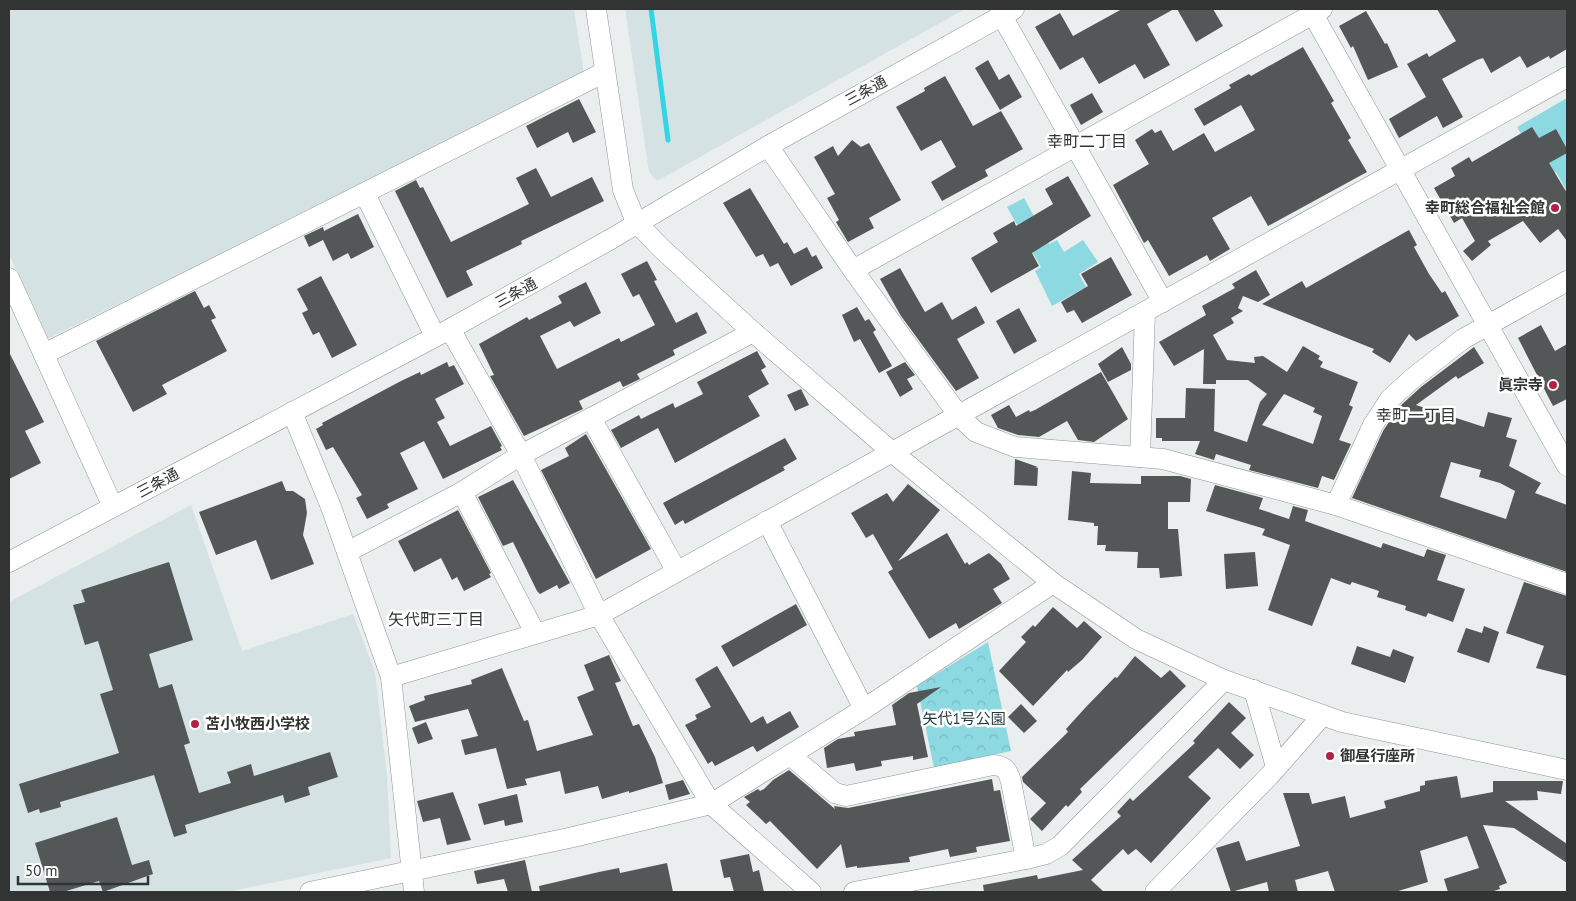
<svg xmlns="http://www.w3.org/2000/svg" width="1576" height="901" font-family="'PT Sans','Noto Sans JP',sans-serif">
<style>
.built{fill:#d5e2e4}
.green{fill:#8cd9e2}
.park{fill:url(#park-crowns)}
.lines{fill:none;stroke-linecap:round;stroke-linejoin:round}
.stream{stroke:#33d5e4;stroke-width:5}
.building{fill:#535757;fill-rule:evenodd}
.minor-casing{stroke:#909494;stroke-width:21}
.minor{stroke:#fff;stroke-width:20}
.poi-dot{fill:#b22046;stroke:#fff;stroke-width:2}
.labels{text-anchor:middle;stroke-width:5;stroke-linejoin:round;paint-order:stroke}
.street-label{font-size:15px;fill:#323434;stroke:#fff}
.poi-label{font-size:15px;font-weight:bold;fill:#323434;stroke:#fff;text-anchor:end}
.park-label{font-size:15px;fill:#1f383b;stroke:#fff}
.neighbourhood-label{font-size:16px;fill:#323434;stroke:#fff}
</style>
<defs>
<pattern id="park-crowns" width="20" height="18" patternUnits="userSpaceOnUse" patternTransform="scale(1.25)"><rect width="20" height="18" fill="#8cd9e2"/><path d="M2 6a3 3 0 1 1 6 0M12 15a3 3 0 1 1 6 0" fill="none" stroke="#79bbc2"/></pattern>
</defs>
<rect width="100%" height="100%" fill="#eaeeef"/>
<g class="built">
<path d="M9,9h565l10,66 -537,264 -38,-85z"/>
<path d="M625,9h340l-308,172 -8,-9z"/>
<path d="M191,505l51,146 111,-37 22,58 12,104 4,82 -164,34h-218v-290z"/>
</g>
<g class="green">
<path d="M1567,98v93l-11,-19 -10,5 -29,-50z"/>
<path d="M1024,198l25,46 8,-4 7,12 19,-12 15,22 -19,12 7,13 -34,19 -17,-35 6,-4 -34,-60z"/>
</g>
<path class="park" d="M988,642l23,109 -77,17 -17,-82z"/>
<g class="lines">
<path class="stream" d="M651,9l17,131"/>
</g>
<g class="building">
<path d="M1122,9h52l-27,15 23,41 -26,14 -9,-15 -36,20 -16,-27 -23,13 -25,-43 25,-14 13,23z"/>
<path d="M1177,9h36l10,17 -27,16z"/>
<path d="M1437,9h130v40l-17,10 -1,-3 -22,12 -7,-12 -29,17 -8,-15 -6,2 -35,19 21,38 -20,11 -6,-12 -38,22 -10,-19 37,-22 -19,-33 20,-11 2,4 27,-16z"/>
<path d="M1366,11l19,33 2,-1 11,24 -30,13 -15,-34 -2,2 -12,-22z"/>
<path d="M1303,47l31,54 -3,2 20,35 -3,2 19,32 -99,54 -17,-30 -39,22 18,31 -20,12 -3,-6 -38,21 -21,-36 -4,3 -31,-58 36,-21 -14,-24 17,-11 3,4 6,-3 12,21 31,-18 11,19 40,-22 -14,-25 -37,21 -10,-17 37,-21 -2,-3 20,-11 2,2z"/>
<path d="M988,60l11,20 10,-6 13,23 -22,13 -25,-42z"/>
<path d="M945,76l28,50 28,-15 22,38 -38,21 3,6 -46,25 -11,-19 25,-15 -15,-27 -20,11 -25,-44 29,-16 -1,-3z"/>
<path d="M1092,93l11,19 -22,13 -11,-20z"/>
<path d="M579,99l17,33 -23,11 -5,-11 -31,16 -11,-22z"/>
<path d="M1532,127l7,11 17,-9 11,20v4l-18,10 18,30v48l-9,-12 -18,14 -17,-22 -35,20 3,4 -19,16 -9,-10 12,-10 -13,-23 -8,5 -20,-35 21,-12 -4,-8 18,-11 3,5z"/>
<path d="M852,140l9,7 8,-4 32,57 -32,18 5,10 -26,14 -12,-20 3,-2 -12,-22 8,-4 -21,-37 19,-11 5,10z"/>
<path d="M536,168l15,29 41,-20 12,24 -83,40 1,3 -56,27 7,14 -26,13 -52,-107 21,-11 4,8 3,-1 28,55 78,-38 -13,-26z"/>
<path d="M1068,176l23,40 -59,37 7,13 -48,27 -20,-35 27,-16 -5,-9 21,-12 2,5 37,-22 -8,-15z"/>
<path d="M750,188l34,56 3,-2 7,12 13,-7 5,10 4,-2 7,13 -32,18 -13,-23 -8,4 -7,-13 -7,3 -33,-54z"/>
<path d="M358,214l16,33 -23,12 -3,-6 -15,8 -10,-21 -14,7 -5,-11 19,-9 1,4z"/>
<path d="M1409,230l8,15 -3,2 15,27 13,19 3,-2 14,25 -43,25 -7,-7 -19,29 -18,-11 2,-3 -112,-45 40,-23 4,7z"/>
<path d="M1111,257l21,38 -50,28 -8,-13 -7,3 -6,-11 27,-16 -7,-12z"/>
<path d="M647,261l10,19 -3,1 22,42 21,-11 10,21 -34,17 2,5 -38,19 3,5 -17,8 -3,-6 -41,20 4,8 -59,27 -34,-60 4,-1 -15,-31 48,-27 2,3 33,-17 -4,-7 28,-14 15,31 -27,14 -4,-6 -30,15 17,33 62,-31 2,4 34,-17 -16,-31 -6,3 -12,-23z"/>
<path d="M900,268l25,44 17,-10 10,18 24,-14 9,17 -28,16 22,39 -23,13 -55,-75 -21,-37z"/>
<path d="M1256,270l14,25 -12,7 -15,-6 -5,12 5,3 -12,7 3,5 -21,12 14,25 28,3 -1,-6 9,-1 24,16 16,-26 17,10 -2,3 5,3 -3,5 38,15 -9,23 4,2 -14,33 12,4 -17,36 -12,-4 -4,12 -69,-18 2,-5 -35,-11 -2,6 -19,-6 5,-13h-38v-3h-6v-20h29l1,-30 29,1 -1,42 33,11 13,-40 7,-8 -19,-14h-32v4h-13l1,-35 -30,17 -15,-24 47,-27 -4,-9 33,-18 -3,-4zM1284,394l31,14 -2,4 9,4 -9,28 -51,-19z"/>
<path d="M321,276l36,69 -25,13 -13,-26 -6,3 -11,-22 6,-3 -11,-21z"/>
<path d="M195,291l9,17 5,-3 7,13 -5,2 16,31 -65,34 5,9 -34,18 -37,-71z"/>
<path d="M857,307l8,14 4,-2 7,11 -3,2 19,34 -13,7 -19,-34 -6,3 -12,-27z"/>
<path d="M1019,308l18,33 -23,13 -18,-33z"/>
<path d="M1541,325l14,26 12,-7v55l-14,7 -35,-68z"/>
<path d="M1122,347l9,17v6l-23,12 -10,-18z"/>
<path d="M1474,347l10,16 -26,16 -2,-3 -40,29 68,22 4,-15 24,6 -6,19 11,3 -8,26 32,17 -6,10 32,12v67l-215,-74 31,-67 16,-24 22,-20zM1451,462l30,8 -2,7 21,6 15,8 -9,28 -66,-22z"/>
<path d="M757,351l9,16 -5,3 8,14 -21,12 12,20 -85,47 -17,-35 -37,20 -10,-18 28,-15 2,4 32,-16 2,5 28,-14 -6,-12z"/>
<path d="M9,352l35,70 -19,9 16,32 -32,16z"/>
<path d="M447,362l2,5 5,-2 10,19 -29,15 10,19 -8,4 13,24 41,-20 11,20 -2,1 2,3 -59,29 -19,-38 -24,12 18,36 -31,15 2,4 -22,11 -11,-21 6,-3 -29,-48 -7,3 -10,-21 7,-4 -1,-2 79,-42 19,-9 1,3z"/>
<path d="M905,362l10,13 -8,4 6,10 -13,8 -14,-25z"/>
<path d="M1101,372l27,47 -34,23 -16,-2 -11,-19 -28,16 -21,-2 -20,-7 -7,-13 18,-10 7,12 13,-7 1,2 5,-2z"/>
<path d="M801,389l8,16 -14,6 -8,-16z"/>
<path d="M586,434l65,115 -55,30 -55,-109 28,-14 -4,-8z"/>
<path d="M785,438l12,21 -14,8 2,3 -100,54 -2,-4 -8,5 -12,-22z"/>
<path d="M1015,459l23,8 -3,1h3l-1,18 -23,-1z"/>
<path d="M1072,471l19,2 -1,10 51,1v-8h39l11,3 -1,23h-22v27h10l4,47 -22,2 -1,-10h-22l1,-16 -33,-1 1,-6h-9l1,-19h-4v-3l-26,-3z"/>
<path d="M513,480l57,103 -11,6 -2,-4 -17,9 -3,-3 -24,-49 -10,4 -25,-49z"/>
<path d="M282,481l4,10h7l12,8 2,14 -4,22 11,29 -43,16 -15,-40 -40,15 -17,-43z"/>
<path d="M908,484l32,26 -42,51 49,-28 18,31 2,-2 2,3 20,-12 12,11 9,15 -17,10 9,14 -43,26 -3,-6 -27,16 -41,-67 5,-3 -20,-35 -7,4 -15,-25 36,-20 6,9z"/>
<path d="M1215,485l48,13 -4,11 30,10 4,-13 15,4 -3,11 76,27 2,-5 41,14 3,-8 19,6 -9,25 28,9 -12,33 -25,-9 -2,4 -21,-7 1,-4 -29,-9 2,-6 -27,-9 -2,3 -19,-7 -19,48 -44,-16 22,-65 -28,-10 3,-6 -59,-18z"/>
<path d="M458,510l33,63 -2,1 2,3 -27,14 -7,-14 -5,3 -11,-22 -27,14 -16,-31z"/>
<path d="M1255,552l3,34 -32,3 -2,-35z"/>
<path d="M169,562l24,78 -44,14 10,34 13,-4 18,59 -6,2 15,48 32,-10 -4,-11 24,-8 3,12 76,-24 8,25 -30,10 2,8 -25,8 -2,-8 -98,30 2,8 -13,4 -20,-62 -94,27 1,5 -21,6 -1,-4 -11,4 -9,-29 100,-31 -19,-59 13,-4 -15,-49 -13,4 -12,-40 12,-3 -4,-12z"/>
<path d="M1524,582l43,14v80l-31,-8 8,-22 -38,-13z"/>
<path d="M796,604l11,21 -74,42 -12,-21z"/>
<path d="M1053,607l24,21 7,-7 18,16 -20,23 -14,12 -1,-2 -34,36 -34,-35 27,-29 -5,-5 12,-12 2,2z"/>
<path d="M1484,626l15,6 -10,31 -32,-11 9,-24 16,5z"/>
<path d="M1357,646l33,11 3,-8 21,8 -9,26 -54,-19z"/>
<path d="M609,655l12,26 -6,2 18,43 6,-2 16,33 8,26 -34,10v-2l-27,8 -4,-13 -33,8 -5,-23 -35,8 2,6 -20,4 -11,-41 -31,7 -4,-15 17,-4 -10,-27 -53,13 -6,-16 16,-6 -1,-4 48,-12 -1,-4 31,-12 22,53 4,-1 9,31 56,-16 -16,-38 17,-7 -10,-25z"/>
<path d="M1135,656l26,22 9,-8 16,16 -106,103 2,3 -14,15 -2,-2 -24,26 -12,-12 16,-16 -23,-21 -1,-5 46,-45 -2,-3 20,-22 29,-30 2,1z"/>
<path d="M717,666l34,57 12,-7 4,8 23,-13 9,16 -42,25 -4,-6 -38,20 -3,-5 -4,3 -23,-39 12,-6 -2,-4 16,-8 -16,-28z"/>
<path d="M941,687l-24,17 11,53 -15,3v-4l-32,5 1,5 -26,5 -2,-8 -27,5 -3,-20 14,-9 17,-3 -1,-4 42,-7 -4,-20 17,-12z"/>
<path d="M1229,702l17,16 -15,15 23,22 -14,14 -22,-21 -30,29 23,21 -60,65 -15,-14 -8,6 -5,-6 -32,31 13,12h-120l-1,-7 54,-10 1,4 45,-9 -11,-10 49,-44 -4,-4 13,-14 3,3 62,-58 -2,-2z"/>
<path d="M1021,704l16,17 -13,12 -16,-16z"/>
<path d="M426,722l7,17 -15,5 -6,-16z"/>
<path d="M789,770l46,39 -1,-3 14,2 144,-29 2,12 6,-1 10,51 -34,6 1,5 -27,5 -2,-8 -39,8 1,5 -53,6v-2l-11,2 -5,-24 -24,25 -47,-48 -4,3 -20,-19 4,-3 -6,-5 14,-8 2,2 4,-2 9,-9z"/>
<path d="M1457,776l4,22 32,-6v-11h70l-2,13 -24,-3 1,9 -33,1 62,43v19l-53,-35 -31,-3 24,58 -8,3 1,3 -9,3h-43l-4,-13 35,-11 -12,-32 -47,15 8,31 -33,10h-60l-7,-21 -33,9 3,12h-29l-2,-10 -36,10 -15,-44 23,-7 7,20 54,-15 -17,-53h26l3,11 33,-8 5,22 36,-10 -2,-7 36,-10v-5l5,-1v-4z"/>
<path d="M683,780l7,14 -21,6 -4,-15z"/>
<path d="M453,792l18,48 -24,5 -7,-27 -17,4 -6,-21z"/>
<path d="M517,794l6,28 -18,4 -1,-6 -20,5 -6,-21z"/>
<path d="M117,817l15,48 17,-5 4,14 -50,18 -4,-11 -36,11h-13l-15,-49z"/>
<path d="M749,854l4,18 6,-2 5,22h-30l-4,-15 -6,1 -4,-18z"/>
<path d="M525,860l7,32h-24l-4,-13 -27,5 -3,-13z"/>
<path d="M667,863l6,29h-133l-1,-6 60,-14 20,-4 1,5z"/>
</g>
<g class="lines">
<defs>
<g id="minor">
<path d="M596,9l27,181 13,32 25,26 92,84 139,120 161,131 83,56 88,41 118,42 225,48"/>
<path d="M1310,9l257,457"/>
<path d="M1002,16l161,286"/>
<path d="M768,146l85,124 106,146 17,16 39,15 148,12 173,46 231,79"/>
<path d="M365,194l70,142"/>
<path d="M853,270l469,-261"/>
<path d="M9,278l104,229"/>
<path d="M450,329l71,126 78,160 112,189 100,88"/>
<path d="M44,354l561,-282"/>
<path d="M292,412l39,95 60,170 23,215"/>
<path d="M591,418l85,152"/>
<path d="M1140,457l5,-145"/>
<path d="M462,492l73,141"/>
<path d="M1336,505l37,-80 17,-26 23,-21 50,-39 104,-58"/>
<path d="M767,521l97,188"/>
<path d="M347,552l115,-60 59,-37 232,-123"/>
<path d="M9,562l441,-233 161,-90 157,-93 246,-137"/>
<path d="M391,677l208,-62 968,-538"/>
<path d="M1254,690l22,77"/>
<path d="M790,755l45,38 11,3 147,-31c12,1 15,5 18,17l15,77"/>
<path d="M310,892l259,-54 142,-34 153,-95 189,-126"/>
<path d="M854,892l172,-33 20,-5 14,-8 164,-166"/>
<path d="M1155,892l115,-117 52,-59"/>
</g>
</defs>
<use href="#minor" class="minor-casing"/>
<use href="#minor" class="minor"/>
</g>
<g class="poi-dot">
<circle cx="1555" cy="208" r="5"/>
<circle cx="1553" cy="385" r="5"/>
<circle cx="195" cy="724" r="5"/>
<circle cx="1330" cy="756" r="5"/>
</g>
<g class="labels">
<g class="street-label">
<text transform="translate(866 91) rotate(-29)" y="5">三条通</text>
<text transform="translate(516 293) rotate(-29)" y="5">三条通</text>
<text transform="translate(158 483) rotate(-28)" y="5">三条通</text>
</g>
<g class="poi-label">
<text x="1545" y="213">幸町総合福祉会館</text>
<text x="1543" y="390">眞宗寺</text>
<text x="205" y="729" text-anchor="start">苫小牧西小学校</text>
<text x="1340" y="761" text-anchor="start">御昼行座所</text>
</g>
<g class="park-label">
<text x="964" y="724">矢代1号公園</text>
</g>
<g class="neighbourhood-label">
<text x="1087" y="147">幸町二丁目</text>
<text x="1416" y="421">幸町一丁目</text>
<text x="436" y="625">矢代町三丁目</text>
</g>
</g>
<rect width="1576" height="901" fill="none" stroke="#323434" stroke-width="20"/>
<path d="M18 876v8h130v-8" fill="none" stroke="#323434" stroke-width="2.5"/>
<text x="25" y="876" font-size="15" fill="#323434" stroke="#ffffff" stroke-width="4" paint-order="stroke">50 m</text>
</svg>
